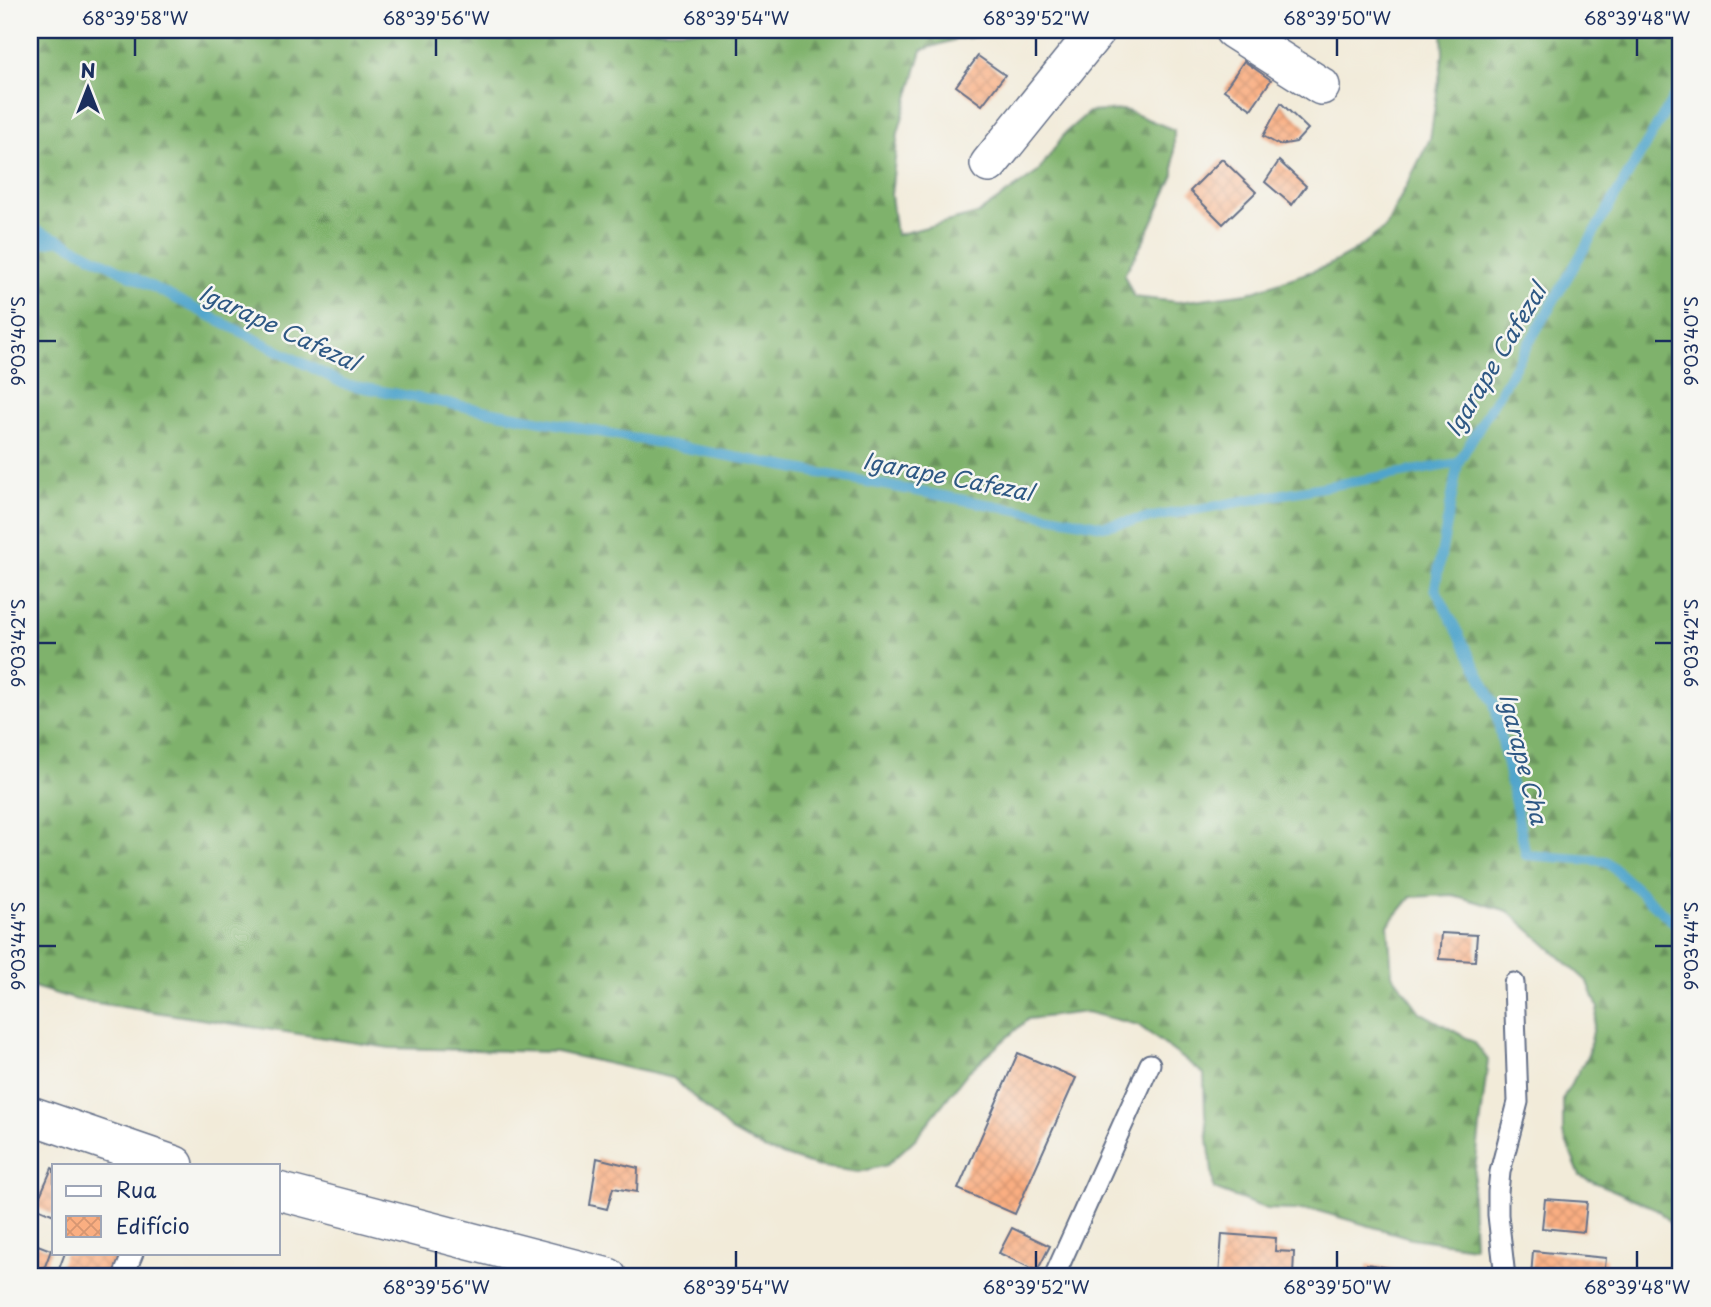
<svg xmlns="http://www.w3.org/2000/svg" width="1711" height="1307" font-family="'Playpen Sans',sans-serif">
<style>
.forest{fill:url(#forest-firs);stroke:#4d7065;stroke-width:2}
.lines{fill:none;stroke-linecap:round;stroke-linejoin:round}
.stream{stroke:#50a4cb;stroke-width:10}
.building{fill:url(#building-cross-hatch)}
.service-casing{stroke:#667189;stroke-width:23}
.minor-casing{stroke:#667189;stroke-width:40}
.service{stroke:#fff;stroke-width:19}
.minor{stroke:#fff;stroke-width:37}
.ticks{fill:none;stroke:#1b2f5e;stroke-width:2.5}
.labels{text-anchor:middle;stroke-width:5;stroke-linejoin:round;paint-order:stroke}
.water-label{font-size:23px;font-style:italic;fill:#2e5884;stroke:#f6f6f2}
.neatline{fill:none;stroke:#1b2f5e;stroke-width:2.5}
.ticks-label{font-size:18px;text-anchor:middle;fill:#1b2f5e}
</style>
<defs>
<pattern id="forest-firs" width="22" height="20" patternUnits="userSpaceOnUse" patternTransform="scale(1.75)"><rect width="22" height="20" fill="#7fb26c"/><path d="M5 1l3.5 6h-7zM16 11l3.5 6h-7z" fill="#67915c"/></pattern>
<pattern id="building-cross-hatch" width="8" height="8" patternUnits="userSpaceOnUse" patternTransform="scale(1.75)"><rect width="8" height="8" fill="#faae81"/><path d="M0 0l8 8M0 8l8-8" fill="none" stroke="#d69672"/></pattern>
</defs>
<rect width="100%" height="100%" fill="#f6f6f2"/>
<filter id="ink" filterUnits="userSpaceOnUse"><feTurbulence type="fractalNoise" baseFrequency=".0143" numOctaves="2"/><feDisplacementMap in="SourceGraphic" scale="14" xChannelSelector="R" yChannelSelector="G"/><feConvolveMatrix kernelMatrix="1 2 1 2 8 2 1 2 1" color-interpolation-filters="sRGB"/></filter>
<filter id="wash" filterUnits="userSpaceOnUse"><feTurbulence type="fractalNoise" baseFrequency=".00686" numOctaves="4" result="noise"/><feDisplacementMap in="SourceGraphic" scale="28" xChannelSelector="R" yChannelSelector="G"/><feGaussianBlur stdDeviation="1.57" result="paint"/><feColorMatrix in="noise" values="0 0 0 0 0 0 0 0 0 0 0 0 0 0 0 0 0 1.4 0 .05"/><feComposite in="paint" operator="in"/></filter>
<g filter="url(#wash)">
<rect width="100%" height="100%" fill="#f2ebd9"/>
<path class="forest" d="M30,30h998l-71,9 -35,11 -24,83 -7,62 5,40 81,-21 61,-42 27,-39 24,-21 36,-2 49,20v45l-30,65 -20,35 10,22 44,5 70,-9 79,-27 24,-13 34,-25 45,-89 13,-85 -1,-24h239v1205l-24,-26 -77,-33 -17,-42v-36l25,-43 10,-47 -10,-26 -80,-71 -55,-16 -42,2 -23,28 4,49 28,38 54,30 14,18 -16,135 2,52 -63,-9 -93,-27 -51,-2 -53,-20 -9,-76 -1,-39 -66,-49 -52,-13 -58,7 -60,53 -53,67 -28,26 -28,7 -44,-6 -51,-17 -33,-18 -58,-53 -117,-26 -166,-4 -313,-48 -47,-14z"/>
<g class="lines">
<g class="stream">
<path d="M30,228l30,12 284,144 759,142 355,-63 223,-378"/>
<path d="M30,245l30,-5"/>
<path d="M1458,463l-23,125 59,115 32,152 80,6 75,68"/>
</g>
</g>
<g id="blocks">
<g class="building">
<path d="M978,56l27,19 -23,30 -26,-19z"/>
<path d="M1244,61l27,19 -20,29 -27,-19z"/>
<path d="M1281,103l27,26 -12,13 -17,3 -16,-9z"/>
<path d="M1222,159l34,33 -33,32 -33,-33z"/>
<path d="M1279,161l27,25 -14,19 -27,-23z"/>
<path d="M1441,933l36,2 -2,26 -36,-2z"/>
<path d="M1018,1053l58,25 -61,136 -57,-25z"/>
<path d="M597,1158l41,10 -1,24 -24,-4 -6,21 -17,-4z"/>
<path d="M52,1168l2,1v46l-19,-8z"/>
<path d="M1545,1199l42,3 -3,30 -42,-4z"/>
<path d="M1012,1228l38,18 -13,25 -38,-18z"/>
<path d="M1222,1234l54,4 -1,13 19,1 -1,25h-74z"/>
<path d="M30,1242l21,8 -10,27h-11z"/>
<path d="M1533,1251l73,7 -2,19h-73z"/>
<path d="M65,1253h57l-9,24h-57z"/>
<path d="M1367,1264l48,9 -1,4h-49z"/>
</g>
</g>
</g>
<g filter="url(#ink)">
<use href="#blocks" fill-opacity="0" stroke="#667189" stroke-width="2"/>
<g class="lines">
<defs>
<g id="service">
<path d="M123,1277l10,-24"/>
<path d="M1054,1277l96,-213"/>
<path d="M1505,1277l-7,-62v-23l2,-20 18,-70 -4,-119"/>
</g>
<g id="minor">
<path d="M1233,30l88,56"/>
<path d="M989,164l108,-134"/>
<path d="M30,1115l145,50"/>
<path d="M278,1191l330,86"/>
</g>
</defs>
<use href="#service" class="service-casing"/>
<use href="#minor" class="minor-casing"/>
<use href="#service" class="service"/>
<use href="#minor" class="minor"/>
</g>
</g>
<path class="ticks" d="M135,38v18M436,38v18M736,38v18M1036,38v18M1337,38v18M1637,38v18M38,341h18M1655,341h17M38,643h18M1655,643h17M38,946h18M1655,946h17M436,1251v17M736,1251v17M1036,1251v17M1337,1251v17M1637,1251v17"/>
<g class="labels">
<g class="water-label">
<text transform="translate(279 328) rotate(25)" y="8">Igarape Cafezal</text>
<text transform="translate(1496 360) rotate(-59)" y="8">Igarape Cafezal</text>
<text transform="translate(948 477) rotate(11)" y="8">Igarape Cafezal</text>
<text transform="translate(1523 759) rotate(76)" y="8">Igarape Cha</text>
</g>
</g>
<rect width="1711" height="1307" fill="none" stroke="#f6f6f2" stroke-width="77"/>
<rect x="52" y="1164" width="228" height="91" fill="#f6f6f2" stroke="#9ea6b7" stroke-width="2"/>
<rect x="66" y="1186" width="35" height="10" fill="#ffffff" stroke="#9ea6b7" stroke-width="2"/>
<text x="116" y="1198" font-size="21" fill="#1b2f5e">Rua</text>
<rect x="66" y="1216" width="35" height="21" fill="url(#building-cross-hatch)" stroke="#9ea6b7" stroke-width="2"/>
<text x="116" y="1234" font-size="21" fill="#1b2f5e">Edifício</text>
<g transform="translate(88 88)" stroke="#f6f6f2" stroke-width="5" paint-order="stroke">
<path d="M0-5L12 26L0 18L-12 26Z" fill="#1b2f5e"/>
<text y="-10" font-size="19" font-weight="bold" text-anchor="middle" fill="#1b2f5e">N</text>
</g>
<rect x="38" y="38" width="1634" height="1230" class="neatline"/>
<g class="ticks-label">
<text x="135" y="25">68°39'58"W</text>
<text x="436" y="25">68°39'56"W</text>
<text x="736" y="25">68°39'54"W</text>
<text x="1036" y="25">68°39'52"W</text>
<text x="1337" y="25">68°39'50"W</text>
<text x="1637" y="25">68°39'48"W</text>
<text transform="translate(19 341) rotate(-90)" y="6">9°03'40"S</text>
<text transform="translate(1692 341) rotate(-90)" y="6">9°03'40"S</text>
<text transform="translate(19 643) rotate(-90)" y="6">9°03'42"S</text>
<text transform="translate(1692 643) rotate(-90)" y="6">9°03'42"S</text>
<text transform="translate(19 946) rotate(-90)" y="6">9°03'44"S</text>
<text transform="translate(1692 946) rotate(-90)" y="6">9°03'44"S</text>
<text x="436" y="1294">68°39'56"W</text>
<text x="736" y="1294">68°39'54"W</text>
<text x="1036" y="1294">68°39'52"W</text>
<text x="1337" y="1294">68°39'50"W</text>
<text x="1637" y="1294">68°39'48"W</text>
</g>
</svg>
